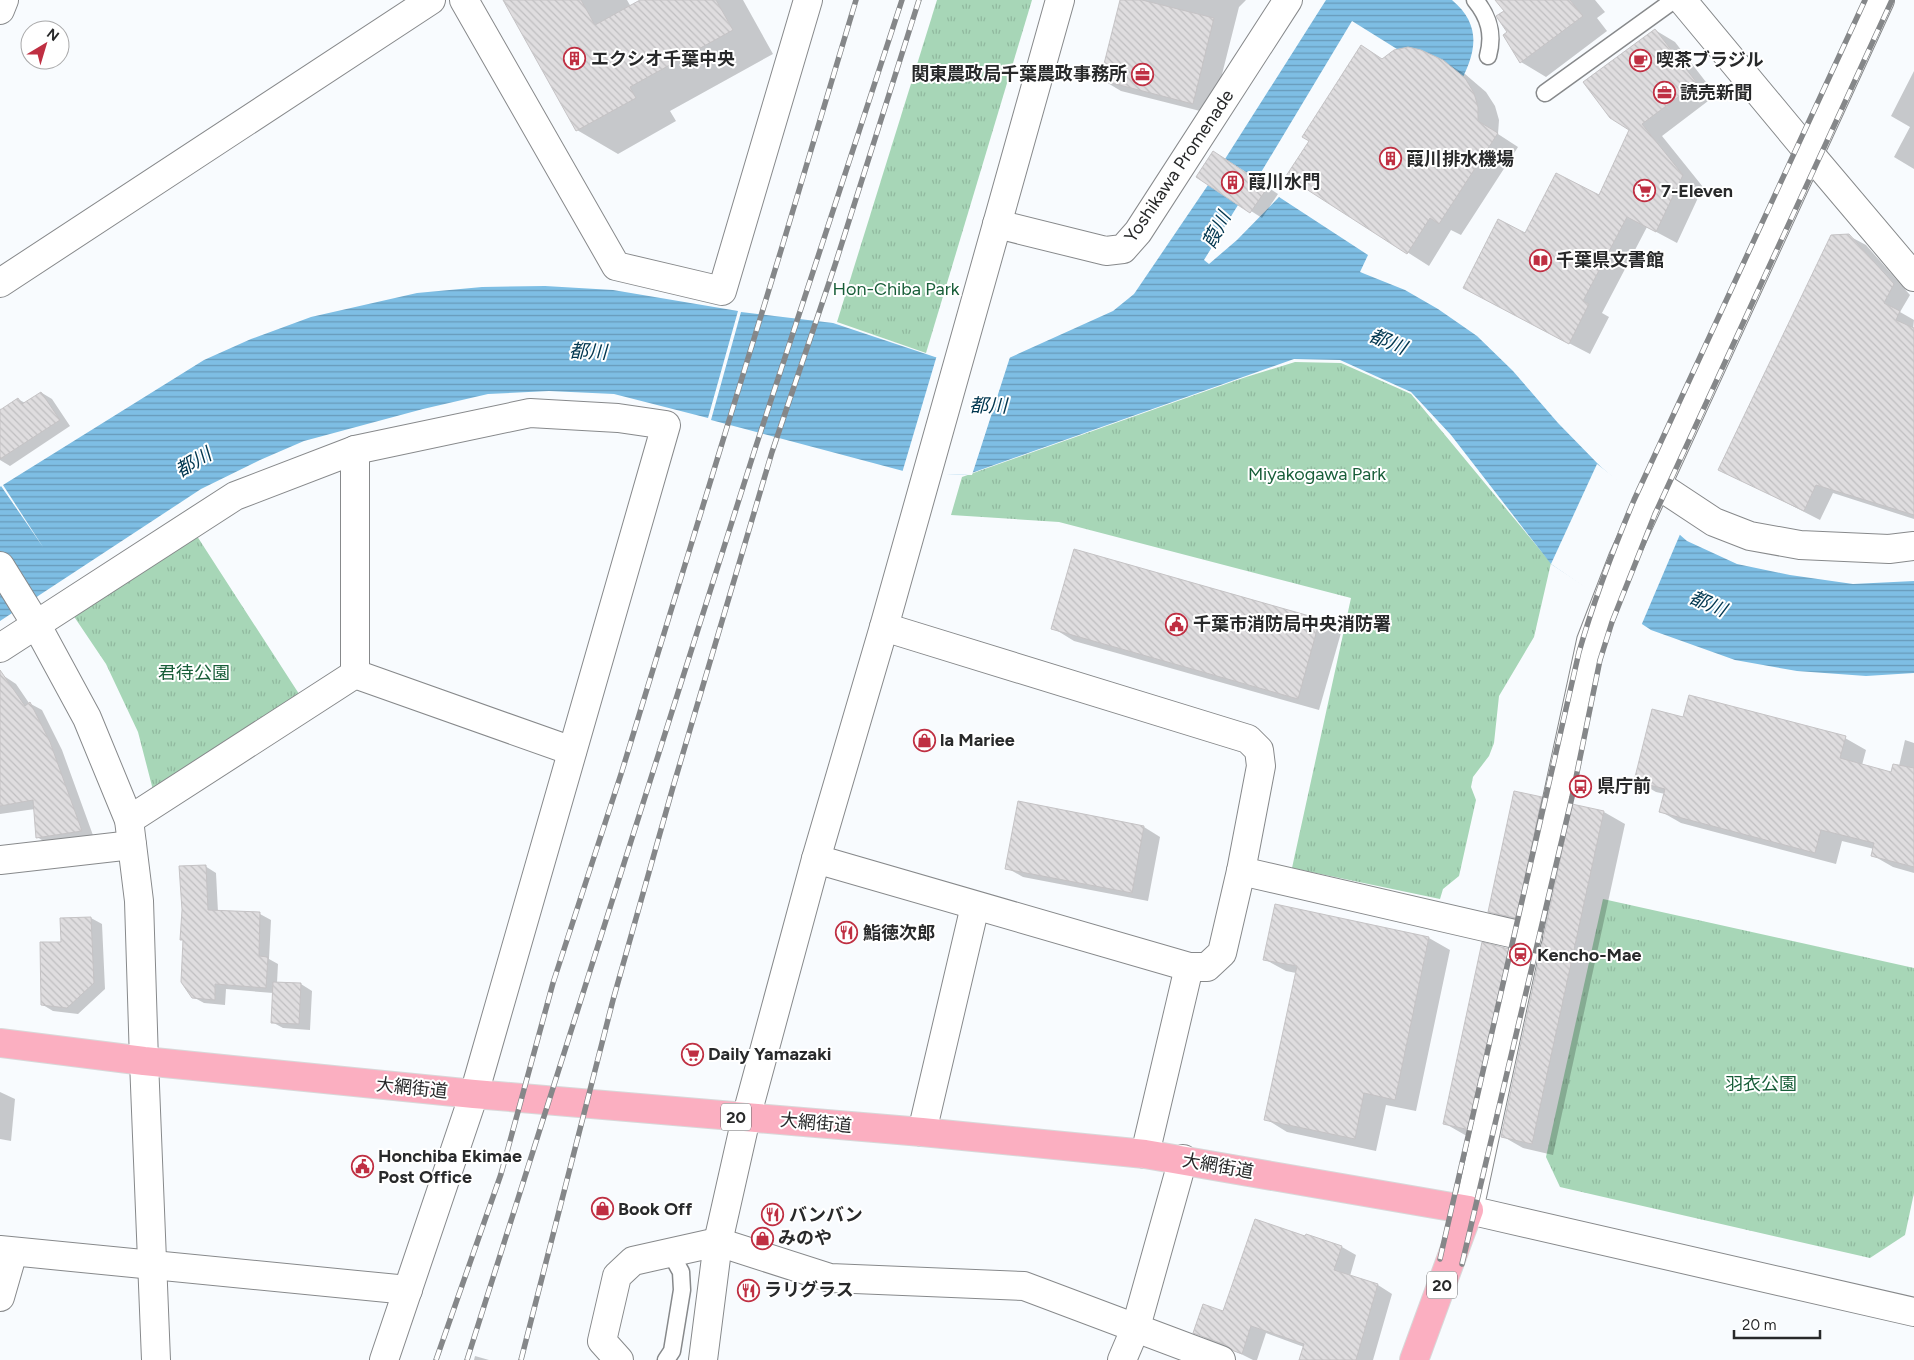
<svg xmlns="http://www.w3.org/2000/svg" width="1914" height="1360" font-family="Figtree,'Noto Sans JP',sans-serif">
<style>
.park{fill:url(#park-tufts)}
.water{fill:url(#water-rules)}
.pier{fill:#f8fbfe}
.shadow{fill:#0003}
.building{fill:url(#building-back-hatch);stroke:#c5c3c5}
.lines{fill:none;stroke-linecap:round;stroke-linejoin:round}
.service-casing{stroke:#87898b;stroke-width:19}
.minor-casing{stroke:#87898b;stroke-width:30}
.tertiary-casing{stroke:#87898b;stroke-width:30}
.primary-casing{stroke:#d8d8d9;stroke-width:30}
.service{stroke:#fff;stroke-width:16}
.minor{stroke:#fff;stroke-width:28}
.tertiary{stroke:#fff;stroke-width:28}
.primary{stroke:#fbafc1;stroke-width:28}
.rail-casing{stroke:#858789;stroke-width:5.5}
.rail{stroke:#fff;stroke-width:4;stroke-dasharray:11;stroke-linecap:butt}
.labels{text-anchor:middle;stroke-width:4;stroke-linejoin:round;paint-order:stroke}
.shield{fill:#fff;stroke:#68696a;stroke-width:1}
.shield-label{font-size:16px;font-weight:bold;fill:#28292a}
.poi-label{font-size:18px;font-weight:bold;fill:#28292a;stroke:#fff;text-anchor:start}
.street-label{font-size:18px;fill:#28292a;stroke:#fff}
.park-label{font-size:18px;fill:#185e39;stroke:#fff}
.water-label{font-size:19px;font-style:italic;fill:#00364f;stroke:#fff}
</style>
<defs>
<pattern id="park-tufts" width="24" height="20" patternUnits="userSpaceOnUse" patternTransform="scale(1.25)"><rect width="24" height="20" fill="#a7d6b7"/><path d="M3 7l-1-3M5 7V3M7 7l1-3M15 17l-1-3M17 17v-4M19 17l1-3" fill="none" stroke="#90b89e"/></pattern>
<pattern id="water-rules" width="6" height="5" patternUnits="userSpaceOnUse" patternTransform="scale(1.25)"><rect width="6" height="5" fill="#7ebee4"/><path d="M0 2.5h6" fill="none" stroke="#679ab9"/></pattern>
<pattern id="building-back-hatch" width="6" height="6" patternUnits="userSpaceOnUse" patternTransform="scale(1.25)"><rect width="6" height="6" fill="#dfdddf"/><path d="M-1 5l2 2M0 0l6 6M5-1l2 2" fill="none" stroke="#bfbec0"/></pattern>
</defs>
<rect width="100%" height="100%" fill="#f8fbfe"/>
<g class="park">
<path d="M937,0h95l-106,353 -89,-31z"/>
<path d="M1295,362l46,1 70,31 140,169 -17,74 -35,59 -5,47 -5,13 -16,21 -2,10 5,13 -17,76 -16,13 -3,10 -148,-31 59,-270 -292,-76 -108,-7 11,-38 281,-99z"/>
<path d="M195,533l106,164 -148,93 -15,-58 -32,-68 -33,-49z"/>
<path d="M1603,899l311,69v225l-9,42 -35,23 -310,-71 -14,-30z"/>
</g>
<g class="water">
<path d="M1326,0h126c32,27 23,55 6,87l-106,-66 -95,158 -32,-20z"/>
<path d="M1208,185l30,20 -34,55 5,4 28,-24 42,-43 89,58 -8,17 45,18 33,19 39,27 36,35 45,52 42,43 87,75 50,23 53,11 63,9 61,-3v92l-48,3 -69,-5 -62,-11 -84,-30 -100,-66 -100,-129 -40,-43 -71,-32 -46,-1 -328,116 -59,-3 -196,-52 30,-108 92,11 102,34 46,7 19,-2 113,-51 21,-17z"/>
<path d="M545,286l68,4 125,21 -30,107 -94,-24 -65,-3 -61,3 -65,15 -119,32 -44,19 -59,29 -201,132v-134l1,-1 42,61 -40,-62 201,-125 47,-21 60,-22 106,-24 65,-6z"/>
</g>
<g class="pier">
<path d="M1011,354l-39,121 -70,-2 35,-118 44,6 18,-1z"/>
<path d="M1597,464l42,32 42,36 -40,94 -90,-62z"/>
</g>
<g class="shadow">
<path d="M504,0h123l4,7 11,-7h101l30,54 -103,57 6,10 -58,33 -41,-24z"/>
<path d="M1121,0h125l-7,7 -27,107 -91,-23 -20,-12z"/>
<path d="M1497,0h98l10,12 -8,6 10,13 -61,46 -25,-15 -16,-27 4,-3 -3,-21z"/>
<path d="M1655,30l20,12 41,53 -54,41 41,51 -26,56 -30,-16 -45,86 7,4 -19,37 -106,-55 42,-64 73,-38 32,-68z"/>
<path d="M1361,47l22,13 60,1 22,13 21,18 9,14 4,14 -1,14 20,13 -57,88 -10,-5 -22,36 -141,-90 23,-36z"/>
<path d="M1914,71v98l-20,-12 16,-30 -19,-11z"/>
<path d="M1224,159l54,35 -16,24 -64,-41z"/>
<path d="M1849,236l17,9 44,50 -10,17 14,8 -1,9h1v190l-81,-26 -13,27 -100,-51z"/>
<path d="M42,393l10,6 18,27 -60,40 -10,-6v-52l1,3 17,-12 7,4z"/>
<path d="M1075,551l245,69 21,13 -22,77 -245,-69 -21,-13z"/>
<path d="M4,676l12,8 13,19 13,7 20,40 32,88 -44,7 -13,-8 -2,-28 -35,5v-135z"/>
<path d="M1684,718l161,20 21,12 -4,15 30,8 7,-7 6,-26 9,3v130l-21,-6 -21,-12 2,-6 -32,-8 -6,23 -155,-41 -21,-12 5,-17 -9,-2 -21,-12z"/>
<path d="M1541,798l21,13 -25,118 -26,-6 -21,-12z"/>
<path d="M1019,803l125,24 16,10 -12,64 -125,-24 -16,-9z"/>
<path d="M1604,812l21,12 -72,331 -30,-7 -21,-12z"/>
<path d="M205,866l11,7 2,39 42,2 11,6 -2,39 9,5 -1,19 24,1 11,7 -2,39 -27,-2 -11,-6 1,-29 -47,-4 -1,16 -21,-2 -11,-6 -9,-56 -3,-2z"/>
<path d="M91,918l11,6 3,65 -27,25 -25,-3 -10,-6 20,-62 -1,-23z"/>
<path d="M1429,938l21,12 -34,161 -30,-6 -10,46 -89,-19 -21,-13 30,-146 -10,-2 -22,-12z"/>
<path d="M1509,950l21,12 -39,179 -26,-6 -21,-12z"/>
<path d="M0,1092l15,7 -4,42 -11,-2z"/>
<path d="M1307,1236l35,11 14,8 -6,21 28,9 14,9 -19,66h-73l4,-13 -38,-14 -9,27h-4l-18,-9 -26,-11 -15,-8 30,-19z"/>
<path d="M475,1356l14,4h-15z"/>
</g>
<g class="building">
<path d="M503,0h78l14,25 45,-25h76l17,30 -103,57 6,11 -60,33z"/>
<path d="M1120,0h22l72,18 -21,86 -93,-24z"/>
<path d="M1495,0h75l13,16 -63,47 -17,-28 4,-3 -11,-16 8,-5z"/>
<path d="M1655,29l42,54 -55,41 41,51 -27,57 -29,-15 -44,84 6,3 -20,40 -106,-56 35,-69 27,14 31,-60 43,22 30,-65 -19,-12 -27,-36z"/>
<path d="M1361,45l21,14 12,-9 14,-3 13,3 22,10 22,18 9,15 4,14v14l20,12 -59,91 -9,-6 -23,36 -121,-78 23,-35 -7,-4z"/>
<path d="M1213,151l55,36 -18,26 -54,-36z"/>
<path d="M1849,234l45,50 -10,19 16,8 -4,9 18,8v187l-98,-30 -12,26 -86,-41 113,-235z"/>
<path d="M41,392l19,28 -60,39v-49l18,-12 4,6z"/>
<path d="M1074,549l246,70 -22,80 -247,-70z"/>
<path d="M0,670l25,36 5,-4 20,40 32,89 -46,7 -3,-38 -33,6z"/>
<path d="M1689,695l157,41 -6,22 51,14 2,-8 21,4v99l-43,-11 3,-13 -53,-13 -6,23 -156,-41 6,-23 -31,-8 18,-72 31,8z"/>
<path d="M1514,791l28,6 -26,121 -28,-6z"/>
<path d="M1018,801l126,25 -12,67 -127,-24z"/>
<path d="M1572,804l32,7 -72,333 -31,-7z"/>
<path d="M206,865l2,45 52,2 -1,44 9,1 -2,31 -51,-4v16l-23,-2 -11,-16 2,-42h-3l2,-30 -3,-44z"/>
<path d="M1275,904l154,33 -34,163 -31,-7 -9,46 -91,-19 33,-154 -34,-6z"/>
<path d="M91,917l3,66 -27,25 -26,-3 -1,-63h21l-1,-24z"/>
<path d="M1482,942l27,7 -39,181 -27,-6z"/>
<path d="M273,982l28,1 -2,41 -28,-1z"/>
<path d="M1255,1219l50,17 1,-2 36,12 -8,24 44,14 -22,76h-57l5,-16 -53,-18 -9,28 -8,-3 -8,-6 -33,-12 10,-29 20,7z"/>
</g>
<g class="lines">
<defs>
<g id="service">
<path d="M1475,0c14,17 19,34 13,56"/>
<path d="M1545,93l129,-93"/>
<path d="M666,1360l6,-9 10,-61 -1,-18 -11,-20"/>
</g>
<g id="minor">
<path d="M464,0l152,266 106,25 86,-291"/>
<path d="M0,10l4,-10"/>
<path d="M1810,154l104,123"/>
<path d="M997,224l109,27 17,-2 15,-17 150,-232"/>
<path d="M0,283l431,-283"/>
<path d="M1658,485l56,37 36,14 50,9 89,4 25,-3"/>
<path d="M0,648l235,-152 120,-46 175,-37 88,5 48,7 -192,669 -90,266"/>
<path d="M355,674v-224"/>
<path d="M129,820l226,-146 217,77"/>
<path d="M816,859l373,108h18l15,-14 19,-82 20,-105 -2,-16 -11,-11 -364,-112"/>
<path d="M0,860l132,-15"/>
<path d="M1241,871l287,66"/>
<path d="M922,1132l53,-226"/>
<path d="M1145,1154l44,-187"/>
<path d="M0,1250l408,40"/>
<path d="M0,1297l13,-45"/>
<path d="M619,1360l-17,-19 15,-65 16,-15 85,-19 112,36 194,8 197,74"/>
<path d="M703,1360l15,-118 28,-124 70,-259 68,-232 176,-627"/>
<path d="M1122,1360l14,-33 47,-168"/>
</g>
<g id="tertiary">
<path d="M1682,0l128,154"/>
<path d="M1880,0l-257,558 -32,83 -122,569 445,102"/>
<path d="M0,566l36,58 51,94 42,102 10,81 5,160 12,299"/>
</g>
<path id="primary" d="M0,1043l144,18 330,33 448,38 223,22 324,56 -55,150"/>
</defs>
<use href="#service" class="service-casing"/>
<use href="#minor" class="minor-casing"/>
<use href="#tertiary" class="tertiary-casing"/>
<use href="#primary" class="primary-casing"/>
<use href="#service" class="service"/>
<use href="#minor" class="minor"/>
<use href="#tertiary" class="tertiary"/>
<use href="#primary" class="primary"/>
<defs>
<g id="rail">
<path d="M1440,1259l139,-607c15,-52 34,-102 55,-152l231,-500"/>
<path d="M1462,1264l110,-467 28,-137 12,-38 43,-108 237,-514"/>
<path d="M436,1360l65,-186 52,-191 69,-212 160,-524 74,-247"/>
<path d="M467,1360l288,-911 147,-449"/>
<path d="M521,1360l92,-360 60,-213 99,-335 63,-187 84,-265"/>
</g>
</defs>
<use href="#rail" class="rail-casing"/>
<use href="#rail" class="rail"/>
</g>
<defs>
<symbol id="building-ring" viewBox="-11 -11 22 22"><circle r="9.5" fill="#fff" stroke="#bf2f42" stroke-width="1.5"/><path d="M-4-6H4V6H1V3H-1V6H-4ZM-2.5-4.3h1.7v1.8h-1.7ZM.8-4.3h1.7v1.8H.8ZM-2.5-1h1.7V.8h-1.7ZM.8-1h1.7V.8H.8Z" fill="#bf2f42"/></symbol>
<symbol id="cafe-ring" viewBox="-11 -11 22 22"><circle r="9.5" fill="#fff" stroke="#bf2f42" stroke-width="1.5"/><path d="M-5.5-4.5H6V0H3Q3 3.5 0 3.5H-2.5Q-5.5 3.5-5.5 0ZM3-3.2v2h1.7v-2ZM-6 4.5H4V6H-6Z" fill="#bf2f42"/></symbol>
<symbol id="office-ring" viewBox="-11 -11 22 22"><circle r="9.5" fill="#fff" stroke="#bf2f42" stroke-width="1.5"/><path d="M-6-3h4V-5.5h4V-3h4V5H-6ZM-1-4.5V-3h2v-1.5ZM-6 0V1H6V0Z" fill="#bf2f42"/></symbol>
<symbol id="supermarket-ring" viewBox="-11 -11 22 22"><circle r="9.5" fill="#fff" stroke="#bf2f42" stroke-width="1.5"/><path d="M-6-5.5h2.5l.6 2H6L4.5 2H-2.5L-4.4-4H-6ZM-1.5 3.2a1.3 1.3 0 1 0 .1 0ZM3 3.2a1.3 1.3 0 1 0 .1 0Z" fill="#bf2f42"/></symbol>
<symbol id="library-ring" viewBox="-11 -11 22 22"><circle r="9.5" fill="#fff" stroke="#bf2f42" stroke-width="1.5"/><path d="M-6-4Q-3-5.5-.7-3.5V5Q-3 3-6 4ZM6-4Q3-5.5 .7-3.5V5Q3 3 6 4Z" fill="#bf2f42"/></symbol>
<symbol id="civic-ring" viewBox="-11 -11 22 22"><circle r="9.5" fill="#fff" stroke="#bf2f42" stroke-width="1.5"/><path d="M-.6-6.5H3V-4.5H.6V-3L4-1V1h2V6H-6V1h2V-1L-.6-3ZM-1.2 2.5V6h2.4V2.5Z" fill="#bf2f42"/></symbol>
<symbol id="shop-ring" viewBox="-11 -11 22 22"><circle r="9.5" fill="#fff" stroke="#bf2f42" stroke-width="1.5"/><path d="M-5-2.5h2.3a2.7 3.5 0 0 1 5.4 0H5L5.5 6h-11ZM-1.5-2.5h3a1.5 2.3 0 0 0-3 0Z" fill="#bf2f42"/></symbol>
<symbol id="bus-ring" viewBox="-11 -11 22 22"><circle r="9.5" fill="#fff" stroke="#bf2f42" stroke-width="1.5"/><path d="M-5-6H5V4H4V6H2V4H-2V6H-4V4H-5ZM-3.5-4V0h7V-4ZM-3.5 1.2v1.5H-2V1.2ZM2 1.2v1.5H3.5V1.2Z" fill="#bf2f42"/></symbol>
<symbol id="restaurant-ring" viewBox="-11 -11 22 22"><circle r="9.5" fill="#fff" stroke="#bf2f42" stroke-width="1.5"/><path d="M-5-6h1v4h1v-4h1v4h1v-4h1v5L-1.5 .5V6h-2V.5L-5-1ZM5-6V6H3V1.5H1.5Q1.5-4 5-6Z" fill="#bf2f42"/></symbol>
<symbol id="station-ring" viewBox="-11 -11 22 22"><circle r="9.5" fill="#fff" stroke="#bf2f42" stroke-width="1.5"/><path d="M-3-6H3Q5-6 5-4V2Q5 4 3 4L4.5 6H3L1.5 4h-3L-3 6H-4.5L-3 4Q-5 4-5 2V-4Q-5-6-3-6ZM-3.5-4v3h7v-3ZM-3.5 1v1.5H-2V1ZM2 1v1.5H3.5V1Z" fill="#bf2f42"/></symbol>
</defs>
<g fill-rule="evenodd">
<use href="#building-ring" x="562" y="46" width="25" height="25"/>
<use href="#cafe-ring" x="1628" y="48" width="25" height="25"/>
<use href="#office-ring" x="1130" y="62" width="25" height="25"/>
<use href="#office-ring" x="1652" y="80" width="25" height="25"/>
<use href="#building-ring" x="1378" y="146" width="25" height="25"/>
<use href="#building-ring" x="1220" y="170" width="25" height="25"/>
<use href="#supermarket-ring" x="1632" y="178" width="25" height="25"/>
<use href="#library-ring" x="1528" y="248" width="25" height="25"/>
<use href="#civic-ring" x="1164" y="612" width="25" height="25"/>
<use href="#shop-ring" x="912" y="728" width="25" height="25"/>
<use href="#bus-ring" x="1568" y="774" width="25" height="25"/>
<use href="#restaurant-ring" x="834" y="920" width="25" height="25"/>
<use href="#station-ring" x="1508" y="942" width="25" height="25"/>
<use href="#supermarket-ring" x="680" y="1042" width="25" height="25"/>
<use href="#civic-ring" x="350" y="1154" width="25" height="25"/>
<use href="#shop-ring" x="590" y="1196" width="25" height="25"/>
<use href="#restaurant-ring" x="760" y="1202" width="25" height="25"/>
<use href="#shop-ring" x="750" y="1226" width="25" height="25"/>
<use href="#restaurant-ring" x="736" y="1278" width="25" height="25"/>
</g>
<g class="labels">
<g class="shield">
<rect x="721" y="1103.5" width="30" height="27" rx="4"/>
<rect x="1427" y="1271.5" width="30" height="27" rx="4"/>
</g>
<g class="shield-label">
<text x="736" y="1123">20</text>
<text x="1442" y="1291">20</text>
</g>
<g class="poi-label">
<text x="591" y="65">エクシオ千葉中央</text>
<text x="1656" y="66">喫茶ブラジル</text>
<text x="1127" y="80" text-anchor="end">関東農政局千葉農政事務所</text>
<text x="1680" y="99">読売新聞</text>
<text x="1406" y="165">葭川排水機場</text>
<text x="1248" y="188">葭川水門</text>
<text x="1661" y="197">7-Eleven</text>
<text x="1556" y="266">千葉県文書館</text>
<text x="1193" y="630">千葉市消防局中央消防署</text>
<text x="940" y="746">la Mariee</text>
<text x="1597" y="792">県庁前</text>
<text x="863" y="939">鮨徳次郎</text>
<text x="1537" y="961">Kencho-Mae</text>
<text x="708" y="1060">Daily Yamazaki</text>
<text x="378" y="1162">Honchiba Ekimae<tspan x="378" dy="21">Post Office</tspan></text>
<text x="618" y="1215">Book Off</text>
<text x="789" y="1221">バンバン</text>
<text x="778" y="1244">みのや</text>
<text x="764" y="1296">ラリグラス</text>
</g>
<g class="street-label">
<text transform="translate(1179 166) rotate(-56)" y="6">Yoshikawa Promenade</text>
<text transform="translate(412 1088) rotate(6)" y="6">大網街道</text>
<text transform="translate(816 1123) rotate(5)" y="6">大網街道</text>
<text transform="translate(1218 1166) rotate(10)" y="6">大網街道</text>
</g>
<g class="park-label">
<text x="896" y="295">Hon-Chiba Park</text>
<text x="1317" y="480">Miyakogawa Park</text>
<text x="194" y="679">君待公園</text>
<text x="1761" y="1090">羽衣公園</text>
</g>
<g class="water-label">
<text transform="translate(1216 230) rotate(-63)" y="7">葭川</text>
<text transform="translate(1388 341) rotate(22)" y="7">都川</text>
<text transform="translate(588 351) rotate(2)" y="7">都川</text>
<text transform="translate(988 405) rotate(1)" y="7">都川</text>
<text transform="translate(193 462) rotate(-31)" y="7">都川</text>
<text transform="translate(1708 603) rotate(23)" y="7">都川</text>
</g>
</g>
<g transform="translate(45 45) rotate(38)"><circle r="24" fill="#ffffff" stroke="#a9a9aa"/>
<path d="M0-4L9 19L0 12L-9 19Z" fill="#bf2f42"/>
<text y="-8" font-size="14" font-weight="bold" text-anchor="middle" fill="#28292a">N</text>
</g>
<path d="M1734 1330v8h86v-8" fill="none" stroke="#28292a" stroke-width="2.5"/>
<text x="1742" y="1330" font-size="15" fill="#28292a" stroke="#ffffff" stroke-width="4" paint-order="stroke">20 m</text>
</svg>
